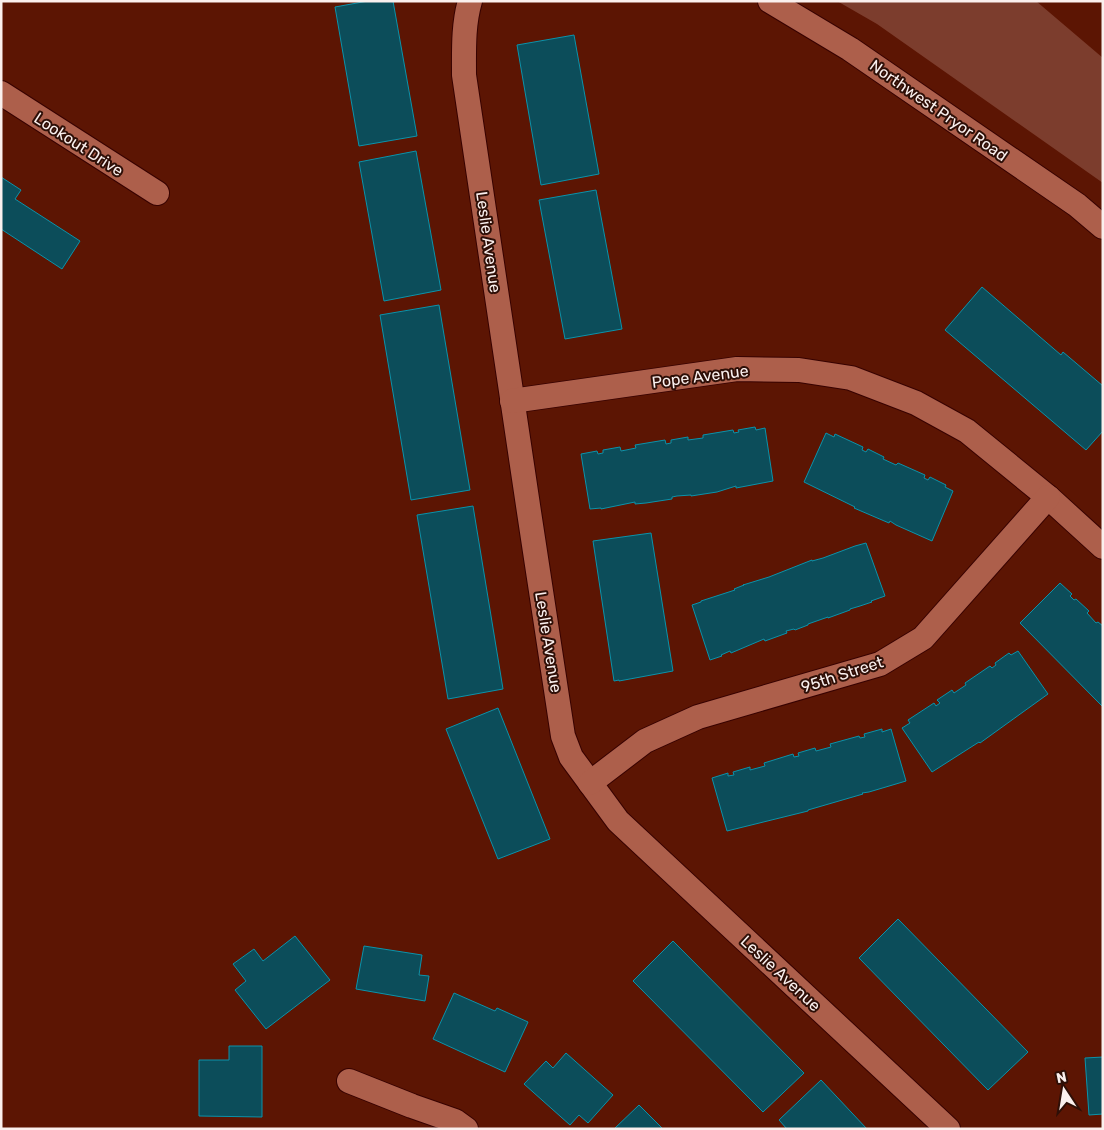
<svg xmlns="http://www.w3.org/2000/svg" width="1104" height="1130" font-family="Rubik,sans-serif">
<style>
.green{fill:#7c3d2d}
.building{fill:#0c4d5a;stroke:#0a93ab}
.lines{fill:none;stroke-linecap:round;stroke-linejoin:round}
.minor-casing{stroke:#370200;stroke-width:26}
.minor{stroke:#ad5f4b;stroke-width:24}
.labels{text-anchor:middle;stroke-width:4;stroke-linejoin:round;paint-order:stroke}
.street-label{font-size:16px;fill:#faf0ee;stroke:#2e0f07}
</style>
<rect width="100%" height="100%" fill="#5c1503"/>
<path class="green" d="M837,1h199l67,57v125l-226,-159z"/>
<g class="building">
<path d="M368,1h25l24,135 -58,10 -24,-139z"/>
<path d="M574,35l25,139 -58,11 -24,-140z"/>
<path d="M416,151l25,139 -57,11 -25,-139z"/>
<path d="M1,177l20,13 -6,9 65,42 -18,28 -61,-40z"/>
<path d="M596,190l26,139 -57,10 -26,-139z"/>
<path d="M982,287l79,68 2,-3 40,34v45l-17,19 -141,-120z"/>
<path d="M439,305l31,185 -59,10 -31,-185z"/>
<path d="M755,427l1,3 9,-2 8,53 -37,7v-2l-19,6 -26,4v-1l-14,1 -5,1v2l-26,4 -11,1v-2l-34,7v-1l-11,1 -9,-55 16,-3 1,3 5,-1v-3l17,-3 1,4 15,-3 -1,-3 30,-5 1,4 5,-1v-3l17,-3v3l15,-2v-3l30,-5 1,3 5,-1 -1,-2z"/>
<path d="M826,433l8,4 1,-3 28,13 -1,3 4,2 2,-3 16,8 -1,2 13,6 2,-2 27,12 -1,3 4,2 2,-3 16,8 -1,2 8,4 -21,50 -36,-16 -6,-4 -1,2 -35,-15 1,-1 -51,-25z"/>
<path d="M473,506l30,183 -55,10 -31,-184z"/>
<path d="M651,533l22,138 -54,10v-1l-5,1 -21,-140z"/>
<path d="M866,543l19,53 -14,5 1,1 -12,4 -10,3v1l-22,8v-1l-20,7v1l-13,5 -1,-1 -8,2 1,2 -22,8 -1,-2 -33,14 -1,-2 -9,4 1,1 -12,4 -18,-55 9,-3v-1l34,-11 -1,-1 10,-4h-1l26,-8 43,-17v1l11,-3 32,-12z"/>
<path d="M1060,583l12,11 -2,2 4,4 2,-1 13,12 -2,2 9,10 2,-1 5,4v81l-83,-84z"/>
<path d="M1018,651l30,43 -68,49 -1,-1 -47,30 -30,-44 8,-5 -2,-3 26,-17 2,3 4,-3 -3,-3 15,-10 2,3 12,-8 -1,-2 25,-17 2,2 4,-3 -1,-2 14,-10 2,2z"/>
<path d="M498,708l52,131 -52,20 -52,-130z"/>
<path d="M882,729v3l9,-3 15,52 -37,11 -7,1 1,1 -55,16v1l-81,20 -15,-53 16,-5v3l6,-1 -1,-3 17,-5v3l15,-4 -1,-3 29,-9 1,3 5,-1 -1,-3 17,-5 1,3 15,-4 -1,-3 29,-8 1,2 5,-1 -1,-3z"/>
<path d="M898,919l130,133 -40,38 -129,-132z"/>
<path d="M295,936l35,44 -64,49 -31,-39 11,-9 -13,-17 21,-15 9,12z"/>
<path d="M673,941l131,132 -41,39 -130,-131z"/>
<path d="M364,946l58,9 -3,20 10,1 -4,25 -69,-12z"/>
<path d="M454,993l41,18 2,-3 31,14 -23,50 -72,-33z"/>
<path d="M229,1046h33v71l-63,-1v-56h30z"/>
<path d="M566,1053l47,42 -25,28 -9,-8 -9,10 -46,-41 22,-23 7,7z"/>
<path d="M1103,1057v57l-14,1 -4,-57z"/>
<path d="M821,1080l46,49h-80l-8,-9z"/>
<path d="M639,1105l24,24h-49z"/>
</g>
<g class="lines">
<defs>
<g id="minor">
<path d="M470,1c-7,24 -6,49 -6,74l65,437 34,224 8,21 47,64 330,308"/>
<path d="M770,1l80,48 227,156 26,22"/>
<path d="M1,93l156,100"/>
<path d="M512,401l225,-32 62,1 52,8 65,25 51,28 81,66 55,50"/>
<path d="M590,783l55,-42 53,-24 182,-53 43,-26 125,-141"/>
<path d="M349,1081l63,25 43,15 11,8"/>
</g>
</defs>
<use href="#minor" class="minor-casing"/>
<use href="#minor" class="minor"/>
</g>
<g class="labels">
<g class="street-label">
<text transform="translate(939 110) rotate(35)" y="6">Northwest Pryor Road</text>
<text transform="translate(79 144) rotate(33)" y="6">Lookout Drive</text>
<text transform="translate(489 242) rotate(82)" y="6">Leslie Avenue</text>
<text transform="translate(700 376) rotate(-7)" y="6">Pope Avenue</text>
<text transform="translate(549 642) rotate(81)" y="6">Leslie Avenue</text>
<text transform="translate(842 674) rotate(-18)" y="6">95th Street</text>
<text transform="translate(781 973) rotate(43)" y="6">Leslie Avenue</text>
</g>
</g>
<rect width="1104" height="1130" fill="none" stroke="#faf0ee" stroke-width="5"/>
<g transform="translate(1064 1090) rotate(348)" stroke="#2e0f07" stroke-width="4" paint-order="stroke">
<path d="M0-4L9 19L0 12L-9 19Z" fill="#faf0ee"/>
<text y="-8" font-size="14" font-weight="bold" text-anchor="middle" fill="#faf0ee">N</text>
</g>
</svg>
